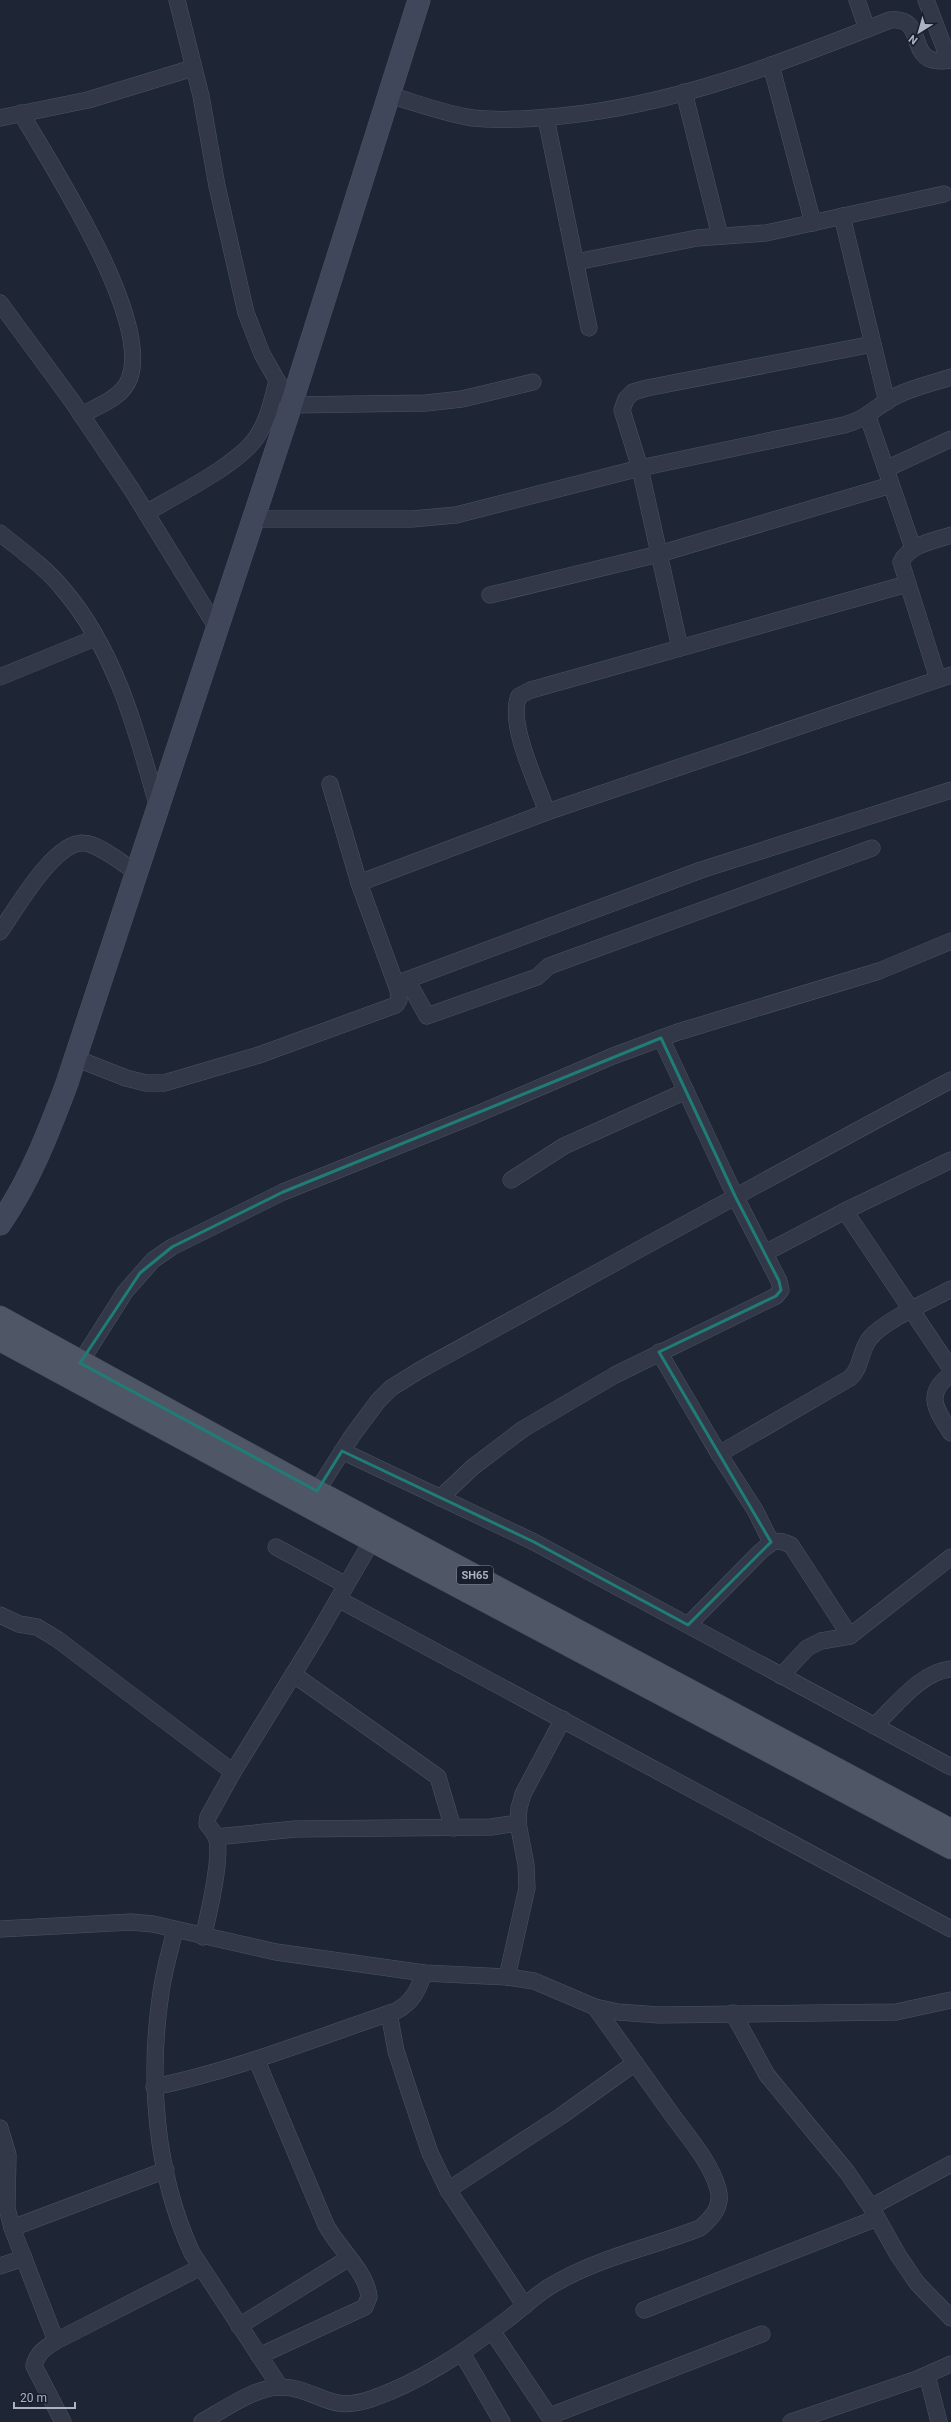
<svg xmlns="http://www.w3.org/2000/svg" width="951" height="2422" font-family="Roboto,sans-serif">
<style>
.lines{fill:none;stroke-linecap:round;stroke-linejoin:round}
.street-casing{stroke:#4c5362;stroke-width:17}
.secondary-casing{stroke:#4c5362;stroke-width:23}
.primary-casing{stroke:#3b4250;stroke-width:23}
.street{stroke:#323847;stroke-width:16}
.secondary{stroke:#40475a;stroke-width:22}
.primary{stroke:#4f5767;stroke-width:22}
.marked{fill:none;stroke:#1f7c77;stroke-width:3;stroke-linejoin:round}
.labels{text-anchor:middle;stroke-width:3;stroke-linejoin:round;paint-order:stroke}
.shield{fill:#181e2b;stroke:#7f8696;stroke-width:1}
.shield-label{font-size:11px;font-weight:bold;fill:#abb3c4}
</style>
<rect width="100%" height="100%" fill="#1e2636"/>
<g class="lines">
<defs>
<g id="street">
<path d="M177,0l24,96 16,90 29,127 16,41 29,51 135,-2 36,-4 71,-17"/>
<path d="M857,0l10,29"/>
<path d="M926,0l23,60"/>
<path d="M771,65l42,158"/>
<path d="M684,92l36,144"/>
<path d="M389,95c28,8 56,19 84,23 29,3 59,1 88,-2 114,-11 223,-54 329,-96 41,-4 11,49 61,40"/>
<path d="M21,113c32,55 129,203 109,264 -7,21 -32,29 -49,38"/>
<path d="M0,118l88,-18 105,-32"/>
<path d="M546,118l43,210"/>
<path d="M842,216l45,186"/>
<path d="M576,262l121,-24 69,-5 178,-39"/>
<path d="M0,303l72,98 60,89 85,138"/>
<path d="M868,417l45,131"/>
<path d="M886,469l65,-30"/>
<path d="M146,513c32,-19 90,-47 110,-75 12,-17 16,-38 21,-57"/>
<path d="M253,519h159l44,-4 184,-47 204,-43c21,-6 26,-13 43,-24 19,-12 43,-17 64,-24"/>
<path d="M0,533c22,18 45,34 63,56 53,62 74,143 95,219"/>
<path d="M490,595l169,-41 232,-69"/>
<path d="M680,648l-40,-180 -18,-58 4,-11 7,-7 14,-4 226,-44"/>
<path d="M0,677l95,-39"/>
<path d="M938,679l-37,-117c9,-18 33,-21 50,-27"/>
<path d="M547,812c-10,-29 -40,-89 -28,-116l12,-6 376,-106"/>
<path d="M359,883l188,-71 404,-137"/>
<path d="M0,932c16,-23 54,-90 83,-89 15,0 40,21 53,29"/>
<path d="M407,980l20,36 110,-39 12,-11 323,-118"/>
<path d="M396,984l305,-114 250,-80"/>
<path d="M75,1058l51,20 20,5h18l95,-28 137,-50 3,-5 -1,-10 -39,-107 -29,-99"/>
<path d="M511,1180l53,-34 122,-55"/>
<path d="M845,1211l106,158"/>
<path d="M765,1253l80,-42 106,-51"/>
<path d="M659,1352l60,102 36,56 16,32"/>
<path d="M80,1363l45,-71 28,-32 19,-13 111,-55 192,-77 138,-59 65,-24 201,-61 72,-30"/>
<path d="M951,1374c-27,20 -15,36 0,59"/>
<path d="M342,1451l192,91 417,225"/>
<path d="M719,1454l131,-76c13,-13 9,-26 20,-40 15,-18 59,-37 81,-49"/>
<path d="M317,1491l35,-55 26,-35 13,-13 29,-18c177,-97 353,-195 531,-290"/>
<path d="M440,1498l33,-31 50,-38 92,-54 161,-79 5,-6 -2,-9 -43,-83 -75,-160"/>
<path d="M276,1547l70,38"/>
<path d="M338,1599l613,330"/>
<path d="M0,1615l19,9 18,3 20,12 176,133"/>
<path d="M688,1625l72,-73c13,-11 15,-14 31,-7l59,91"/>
<path d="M293,1674l145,103 15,51"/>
<path d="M781,1676l26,-28 14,-7 29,-5 101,-79"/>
<path d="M874,1726c22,-20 46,-54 77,-57"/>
<path d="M216,1837l79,-8 196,-2 27,-4"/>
<path d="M0,1929l131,-7 22,2 123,28 148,21 83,4 27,4 61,26 23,5 41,3 237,-3 55,-12"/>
<path d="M175,1930c-5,20 -11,41 -14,62 -13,87 -6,180 31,261l88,134"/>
<path d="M203,1937c5,-20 20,-83 13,-100 -2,-5 -6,-9 -9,-13l1,-7 25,-45 82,-133 62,-107"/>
<path d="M507,1977l20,-89 -1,-23 -8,-42 1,-15 4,-14 40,-75"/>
<path d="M389,2013l7,38 19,58 15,44 18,37 77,116"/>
<path d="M733,2013l34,62 80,97 24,35 27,48 19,28 34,35"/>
<path d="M257,2061l69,164c12,23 41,47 43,72l-4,10 -106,49"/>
<path d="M154,2087c83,-17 161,-49 242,-76 17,-9 22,-21 28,-38"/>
<path d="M0,2128l8,27 -1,53 5,20 44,113"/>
<path d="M448,2190l113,-74 74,-53"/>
<path d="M871,2207l80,-43"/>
<path d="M12,2228l154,-58"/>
<path d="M0,2266l24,-8"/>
<path d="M644,2310l233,-92"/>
<path d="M239,2326l110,-68"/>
<path d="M492,2331l61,91"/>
<path d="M462,2353l40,69"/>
<path d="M927,2375l12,47"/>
<path d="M550,2416l212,-82"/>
<path d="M63,2422l-29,-56c3,-13 11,-18 22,-25l145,-74"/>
<path d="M202,2422c21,-12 55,-36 79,-35 37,1 47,27 90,12 49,-17 92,-46 133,-77 15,-11 29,-25 45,-35 47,-29 100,-39 151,-59 12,-10 23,-22 18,-39 -7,-26 -29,-51 -45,-73 -26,-36 -52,-73 -78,-109"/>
<path d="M791,2422l126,-43 34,-15"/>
</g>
<path id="secondary" d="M0,1224c30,-44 47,-88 66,-138l225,-681 128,-405"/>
<g id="primary">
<path d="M0,1317l300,165 651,348"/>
<path d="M0,1340l372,201 579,307"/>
</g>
</defs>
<use href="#street" class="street-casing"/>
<use href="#secondary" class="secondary-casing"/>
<use href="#primary" class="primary-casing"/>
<use href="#street" class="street"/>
<use href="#secondary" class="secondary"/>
<use href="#primary" class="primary"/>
</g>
<path class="marked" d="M661,1038l75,160 43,83 2,9 -5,6 -117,56 112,190 -83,83 -154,-83 -192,-91 -25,40 -237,-128 60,-90 32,-26 111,-55z"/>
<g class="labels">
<rect class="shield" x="457" y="1566" width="36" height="18" rx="3"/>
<g class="shield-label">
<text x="475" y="1579">SH65</text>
</g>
</g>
<g transform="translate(919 32) rotate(217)" stroke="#181e2b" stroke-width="3" paint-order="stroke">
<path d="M0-3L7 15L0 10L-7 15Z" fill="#abb3c4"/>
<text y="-6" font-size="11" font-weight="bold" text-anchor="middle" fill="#abb3c4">N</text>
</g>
<path d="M14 2402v6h61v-6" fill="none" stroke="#abb3c4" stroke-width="2"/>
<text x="20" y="2402" font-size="12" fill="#abb3c4" stroke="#181e2b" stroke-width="3" paint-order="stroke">20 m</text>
</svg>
